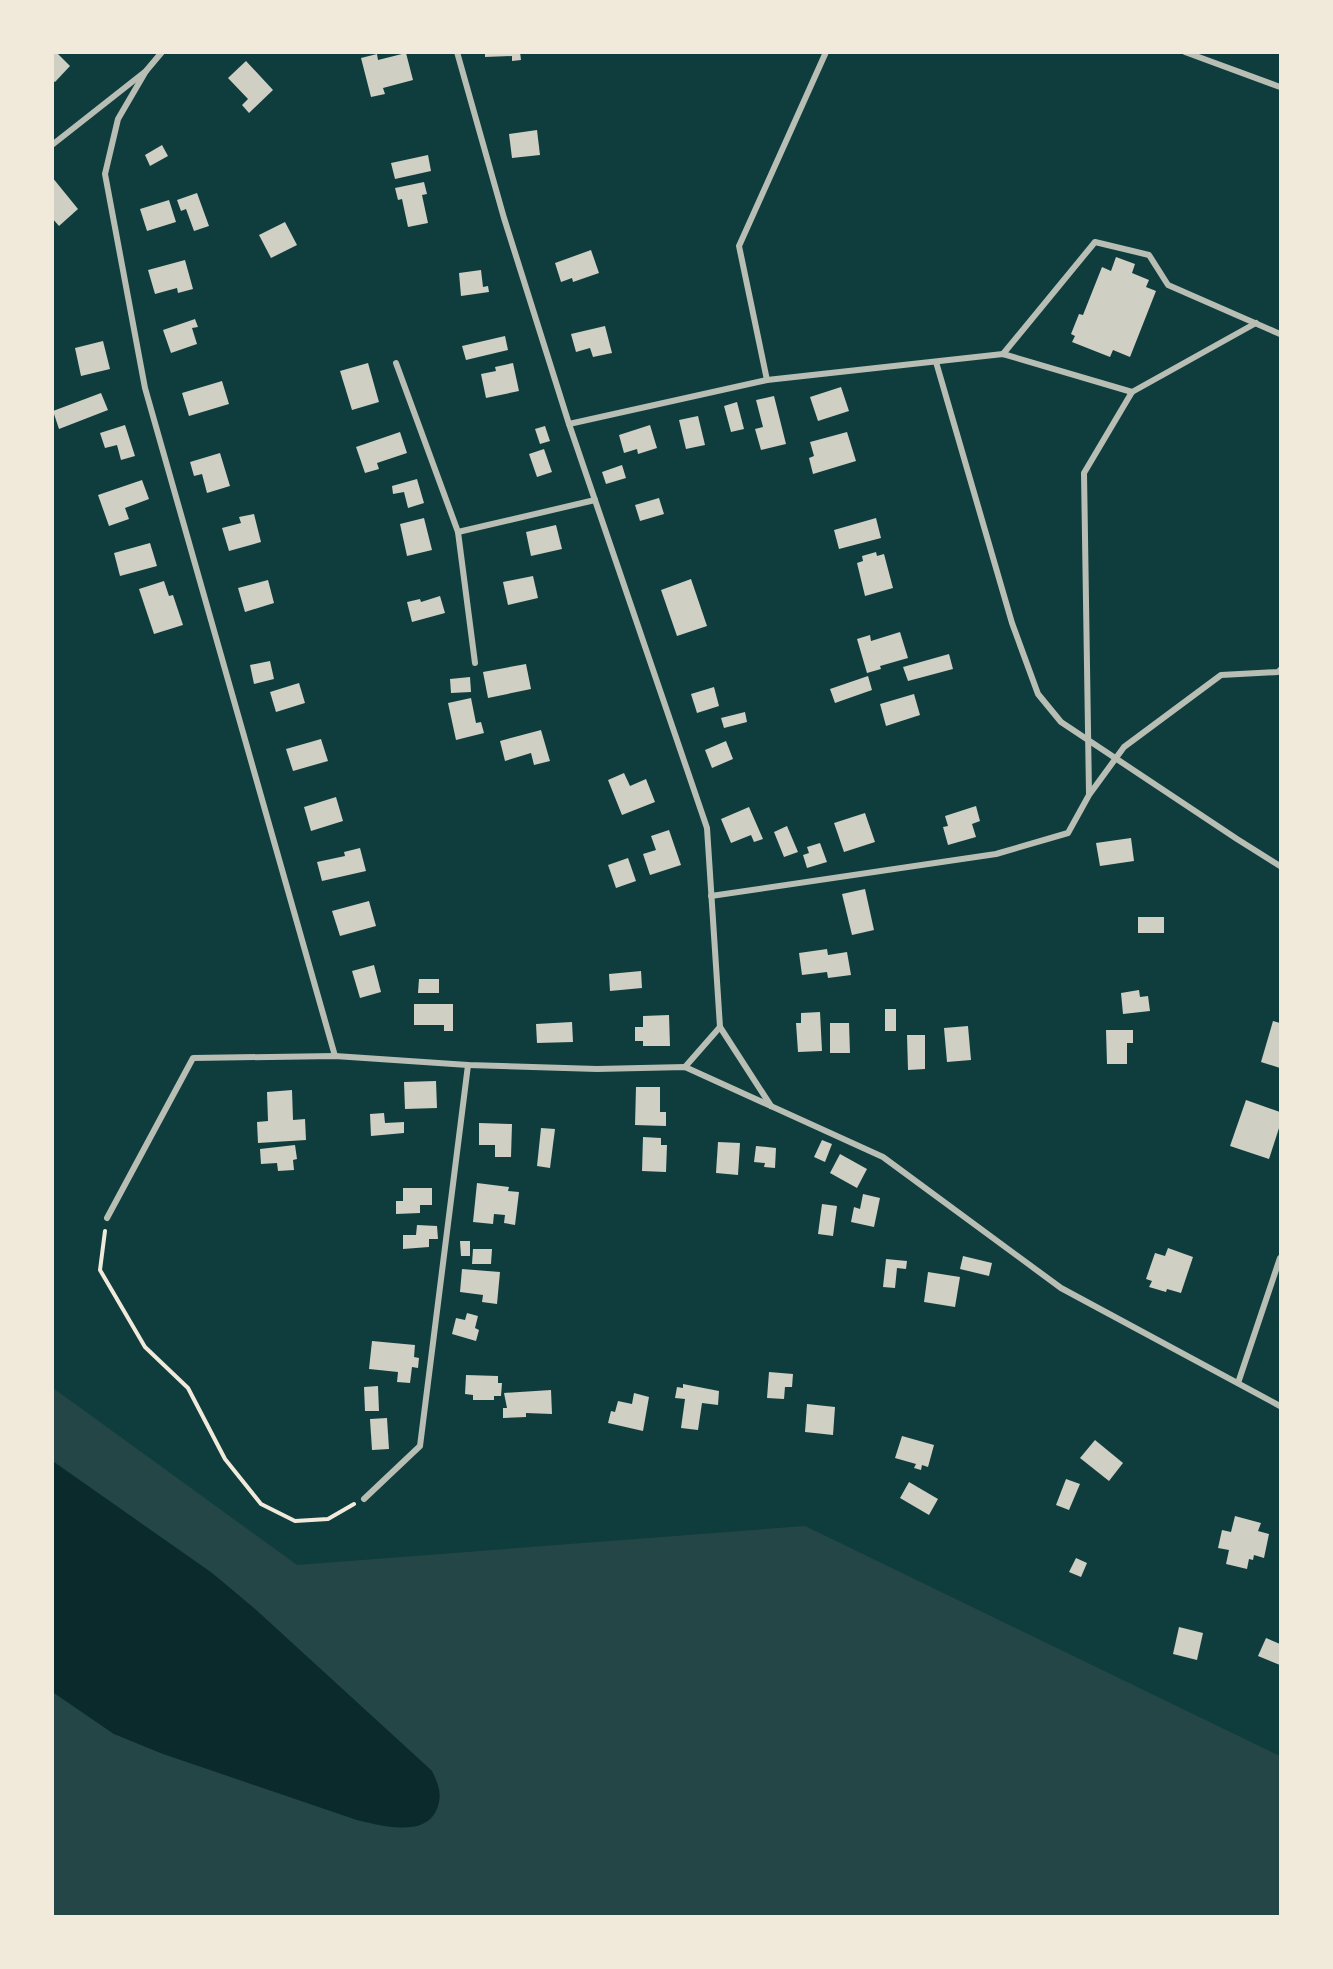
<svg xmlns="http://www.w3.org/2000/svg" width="1333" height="1969" font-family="'Open Sans',sans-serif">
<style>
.green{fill:#244646}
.water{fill:#0a2a2b}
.building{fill:#cfcfc3}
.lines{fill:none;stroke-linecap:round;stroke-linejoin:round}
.path{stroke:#f1e9da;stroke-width:4}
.minor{stroke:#b8beb3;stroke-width:6}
</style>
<rect width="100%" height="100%" fill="#0f3d3e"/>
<path class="green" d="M53,1388l244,177 508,-39 475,230v160h-1227l-1,-224 62,42 243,86c29,7 50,14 76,-4l-1,-45 -177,-162 -43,-36 -159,-112z"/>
<path class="water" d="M52,1461l160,112 43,36 177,162c7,14 11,25 4,40 -13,27 -56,14 -79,9l-194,-66 -49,-20 -61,-42z"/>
<g class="building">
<path d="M52,52h4l14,14 -15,16 -3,-2z"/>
<path d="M485,52h35l1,8 -9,1v-5l-27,1z"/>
<path d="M406,53l7,27 -30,8 2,6 -14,3 -10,-39 16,-4 1,6z"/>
<path d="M246,61l27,29 -24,23 -7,-8 6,-6 -20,-21z"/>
<path d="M537,130l3,25 -28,3 -3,-24z"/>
<path d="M162,145l6,11 -18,10 -5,-11z"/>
<path d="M428,155l3,16 -36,8 -4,-16z"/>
<path d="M52,177l26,32 -19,17 -7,-8z"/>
<path d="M424,182l3,12 -5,1 6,28 -20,4 -6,-28 -4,1 -3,-12z"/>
<path d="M197,193l12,33 -15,5 -8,-22 -5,2 -4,-11z"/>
<path d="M169,200l7,22 -29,9 -7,-22z"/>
<path d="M285,222l12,23 -26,13 -12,-23z"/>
<path d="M591,250l8,23 -26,9 -1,-4 -11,4 -6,-19z"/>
<path d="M1116,257l19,7 -3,9 17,7 -3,7 10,4 -26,66 -17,-7 -3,7 -38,-15 3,-6 -4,-2 8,-20 4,1 19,-48 9,4z"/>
<path d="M185,260l8,29 -15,4 -1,-5 -22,6 -7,-24z"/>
<path d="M481,270l2,17 5,-1 1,6 -28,4 -2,-23z"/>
<path d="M195,319l3,8 -6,1 5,16 -26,9 -8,-23z"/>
<path d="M605,326l7,27 -19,4 -3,-9 -14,4 -5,-18z"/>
<path d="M505,336l3,14 -42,10 -4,-14z"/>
<path d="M103,341l7,28 -29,7 -6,-28z"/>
<path d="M368,363l11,39 -27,8 -12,-39z"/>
<path d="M513,363l6,28 -33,7 -5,-24 15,-3 -1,-4z"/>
<path d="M222,381l7,23 -40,12 -7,-23z"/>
<path d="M841,387l8,24 -31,10 -8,-24z"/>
<path d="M101,393l7,17 -49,19 -6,-18z"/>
<path d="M774,396l12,48 -25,6 -6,-21 8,-2 -7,-27z"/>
<path d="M737,402l7,27 -13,3 -7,-26z"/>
<path d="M698,416l7,29 -19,4 -7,-29z"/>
<path d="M125,425l10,31 -14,4 -4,-15 -12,3 -5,-15z"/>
<path d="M650,425l7,23 -19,6 -1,-5 -13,4 -5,-18z"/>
<path d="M545,426l5,15 -10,3 -5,-15z"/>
<path d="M400,432l7,21 -30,10 2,6 -14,4 -9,-26z"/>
<path d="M847,432l9,29 -43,13 -4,-16 5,-2 -4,-14z"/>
<path d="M544,449l8,23 -15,5 -8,-23z"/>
<path d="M220,453l10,33 -23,7 -5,-19 -8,2 -4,-14z"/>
<path d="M622,465l4,13 -20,6 -4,-12z"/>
<path d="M417,479l7,24 -16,5 -4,-16 -11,2 -1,-8z"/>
<path d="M142,480l7,19 -24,9 4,11 -20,7 -11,-31z"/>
<path d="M659,498l5,16 -24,7 -5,-16z"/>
<path d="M254,514l7,28 -32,9 -7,-23 19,-5 -2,-6z"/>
<path d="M424,518l8,32 -25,6 -7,-32z"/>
<path d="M876,518l5,20 -42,11 -5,-19z"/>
<path d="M556,525l6,24 -31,7 -5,-24z"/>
<path d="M150,543l7,23 -37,10 -6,-23z"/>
<path d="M876,552l1,4 7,-2 9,34 -28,8 -8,-33 6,-2 -1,-5z"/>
<path d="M533,576l5,22 -30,7 -5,-23z"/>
<path d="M691,579l16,47 -30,10 -16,-46z"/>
<path d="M268,580l6,23 -29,9 -7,-24z"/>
<path d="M164,581l5,15 4,-1 10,30 -29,9 -15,-45z"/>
<path d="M440,596l5,17 -33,9 -5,-20 13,-3 1,3z"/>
<path d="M900,632l8,26 -28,8 1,3 -14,4 -10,-34 13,-4 1,6z"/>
<path d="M949,654l4,15 -45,12 -5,-14z"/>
<path d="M270,661l4,18 -20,5 -4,-19z"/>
<path d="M526,664l5,25 -43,9 -5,-26z"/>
<path d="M868,676l4,14 -37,13 -5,-14z"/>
<path d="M470,677l1,15 -20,1 -1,-14z"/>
<path d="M299,683l6,20 -29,9 -6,-20z"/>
<path d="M714,687l5,19 -22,7 -6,-19z"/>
<path d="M914,694l6,21 -34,11 -6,-22z"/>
<path d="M471,698l5,25 5,-1 3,11 -28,7 -8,-37z"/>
<path d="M745,712l2,10 -23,6 -3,-10z"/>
<path d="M541,730l9,31 -16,4 -3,-12 -26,8 -5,-20z"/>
<path d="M321,739l7,22 -35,10 -7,-22z"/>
<path d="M726,741l7,18 -21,9 -7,-18z"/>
<path d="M624,773l6,13 16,-7 9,23 -33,13 -14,-35z"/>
<path d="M336,797l7,24 -32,10 -7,-24z"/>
<path d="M976,806l4,15 -8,3 4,13 -28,8 -5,-18 5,-1 -3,-10z"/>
<path d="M749,807l14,32 -9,3 -3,-7 -20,8 -10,-24z"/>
<path d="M865,813l10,29 -31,10 -10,-29z"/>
<path d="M787,826l11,26 -14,5 -10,-25z"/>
<path d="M669,830l12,35 -31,10 -7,-21 13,-4 -5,-14z"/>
<path d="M1131,838l3,23 -34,5 -4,-23z"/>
<path d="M820,843l7,19 -20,6 -4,-13 6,-2 -2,-6z"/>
<path d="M360,848l6,23 -44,10 -5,-19 28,-6 -1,-4z"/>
<path d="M628,858l8,23 -20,7 -8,-23z"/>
<path d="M865,889l9,41 -22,5 -10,-41z"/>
<path d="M369,901l7,25 -36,10 -8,-25z"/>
<rect x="1138" y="917" width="26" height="16"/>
<path d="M827,949l1,6 19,-3 4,23 -23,3 -1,-6 -25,3 -3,-22z"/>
<path d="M374,965l7,27 -21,6 -8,-27z"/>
<path d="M641,971l1,17 -32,3 -1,-17z"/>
<path d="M419,979h20v14h-21z"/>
<path d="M1139,990l1,7 8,-1 2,15 -27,3 -2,-21z"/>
<path d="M414,1004h39v27h-9v-6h-30z"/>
<rect x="885" y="1009" width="11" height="22"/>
<path d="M820,1012l2,39 -24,1 -2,-29h5v-10z"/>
<path d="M669,1015l1,31h-27v-5h-8v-14h8v-11z"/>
<path d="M1273,1021l7,2v45l-19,-6z"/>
<path d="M572,1022l1,20 -36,1 -1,-19z"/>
<path d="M830,1023h19l1,30h-20z"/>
<path d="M968,1026l3,34 -24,2 -3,-34z"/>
<path d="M1106,1030h27v13h-6v21h-20z"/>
<path d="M907,1035h18v34l-17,1z"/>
<path d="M436,1081l1,27 -32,1 -1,-27z"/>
<path d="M636,1087h24v25h6v14l-31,-1z"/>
<path d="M292,1090l1,30 12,-1 1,21 -48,3 -1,-21 11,-1 -1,-29z"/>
<path d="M1246,1100l34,12v13l-11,34 -39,-13z"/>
<path d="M384,1113l1,10 19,-1v11l-33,3 -1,-22z"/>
<path d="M479,1123l33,1 -1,33h-16v-12h-16z"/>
<path d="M541,1128l14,1 -5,39 -13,-2z"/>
<path d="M643,1137l18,1v7h6l-1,27 -24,-1z"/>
<path d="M822,1140l10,4 -7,18 -11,-5z"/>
<path d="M718,1142l22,1 -2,32 -22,-2z"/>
<path d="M295,1145l2,14 -4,1 1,10 -16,1 -1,-8 -16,1 -1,-15z"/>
<path d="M756,1146l20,2 -1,20 -11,-1 1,-4 -11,-1z"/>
<path d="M840,1154l27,15 -10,19 -27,-15z"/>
<path d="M477,1183l32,4 -1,4 11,1 -4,33 -11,-2 1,-8 -11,-1 -1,10 -20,-2z"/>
<path d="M403,1188h29v17h-12v8l-24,1v-13h7z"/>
<path d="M863,1194l17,4 -6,29 -23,-5 3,-15 6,2z"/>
<path d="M822,1204l15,2 -4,30 -15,-2z"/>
<path d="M417,1225l20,1 1,13h-9v8l-26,2v-14h13z"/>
<path d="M460,1241h10v15h-9z"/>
<path d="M1168,1248l25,9 -12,36 -14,-4 -1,3 -17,-5 3,-6 -6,-2 9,-26 10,3z"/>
<path d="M473,1249h19l-1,15h-19z"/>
<path d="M963,1256l29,7 -3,13 -29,-7z"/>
<path d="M886,1259l21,2 -1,8 -9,-1 -2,20 -12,-1z"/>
<path d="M462,1269l38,3 -3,32 -15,-2 1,-7 -23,-3z"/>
<path d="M928,1272l32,5 -5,30 -31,-5z"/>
<path d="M467,1313l11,3 -3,12 4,2 -3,11 -24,-7 4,-16 9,2z"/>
<path d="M372,1341l43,4 -1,12 5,1 -1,10 -6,-1 -2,16 -13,-1 1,-10 -29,-3z"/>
<path d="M769,1372l24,2 -1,13h-7l-1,12 -17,-1z"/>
<path d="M466,1375l32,1v7h4l-1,13h-7v4h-21v-5l-8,-1z"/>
<path d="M683,1384l36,7 -1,14 -16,-2 -4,27 -17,-2 4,-29 -10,-1 2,-11 6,1z"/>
<path d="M378,1386l1,25h-14l-1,-24z"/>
<path d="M551,1390l1,24 -26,-1v4l-23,1v-10h4l-3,-15z"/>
<path d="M634,1393l15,4 -6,34 -35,-8 3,-12 4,1 3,-11 14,3z"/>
<path d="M807,1404l28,3 -2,28 -28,-3z"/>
<path d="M387,1418l2,31 -17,1 -2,-31z"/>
<path d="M902,1436l32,9 -6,22 -6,-2 -1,5 -7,-2 2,-4 -21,-6z"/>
<path d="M1095,1440l28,23 -14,18 -29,-23z"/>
<path d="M1066,1479l14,5 -11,26 -13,-5z"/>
<path d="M909,1482l29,17 -9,16 -29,-17z"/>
<path d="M1235,1516l26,7 -3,8 11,3 -5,24 -10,-3 -1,5 -4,-1 -2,10 -21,-5 3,-14 -11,-2 4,-18 9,2z"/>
<path d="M1076,1558l11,5 -6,14 -12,-5z"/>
<path d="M1179,1627l24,6 -6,27 -24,-6z"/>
<path d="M1266,1638l14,6v21l-22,-9z"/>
</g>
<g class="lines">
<path class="path" d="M105,1231l-5,39 45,77 43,41 37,71 36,45 34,17 33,-2 26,-15"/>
<g class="minor">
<path d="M457,52l47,166 65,206 138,404 13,199 -35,40"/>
<path d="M1185,52l95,35"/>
<path d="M146,71l-28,48 -13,55 40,214 190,668"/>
<path d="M52,145l94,-74 16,-19"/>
<path d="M1003,354l92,-112 54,13 19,30 112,49"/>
<path d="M936,362l76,261 26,71 23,28 176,117 43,27"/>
<path d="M396,363l62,169 137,-32"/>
<path d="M767,380l-28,-134 87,-194"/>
<path d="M569,424l198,-44 236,-26 129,38 124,-69"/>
<path d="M458,532l17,131"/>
<path d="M1089,794l-5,-321 48,-81"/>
<path d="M711,896l285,-42 72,-21 21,-38 35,-48 97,-72 57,-3 2,-2"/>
<path d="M720,1027l51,79"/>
<path d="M107,1218l86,-160 142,-2 133,9 129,4 88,-2 198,90 178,131 219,118"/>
<path d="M1238,1383l42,-125"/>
<path d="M364,1499l56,-53 48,-381"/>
</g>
</g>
<rect width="1333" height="1969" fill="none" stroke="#f1e9da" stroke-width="108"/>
</svg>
